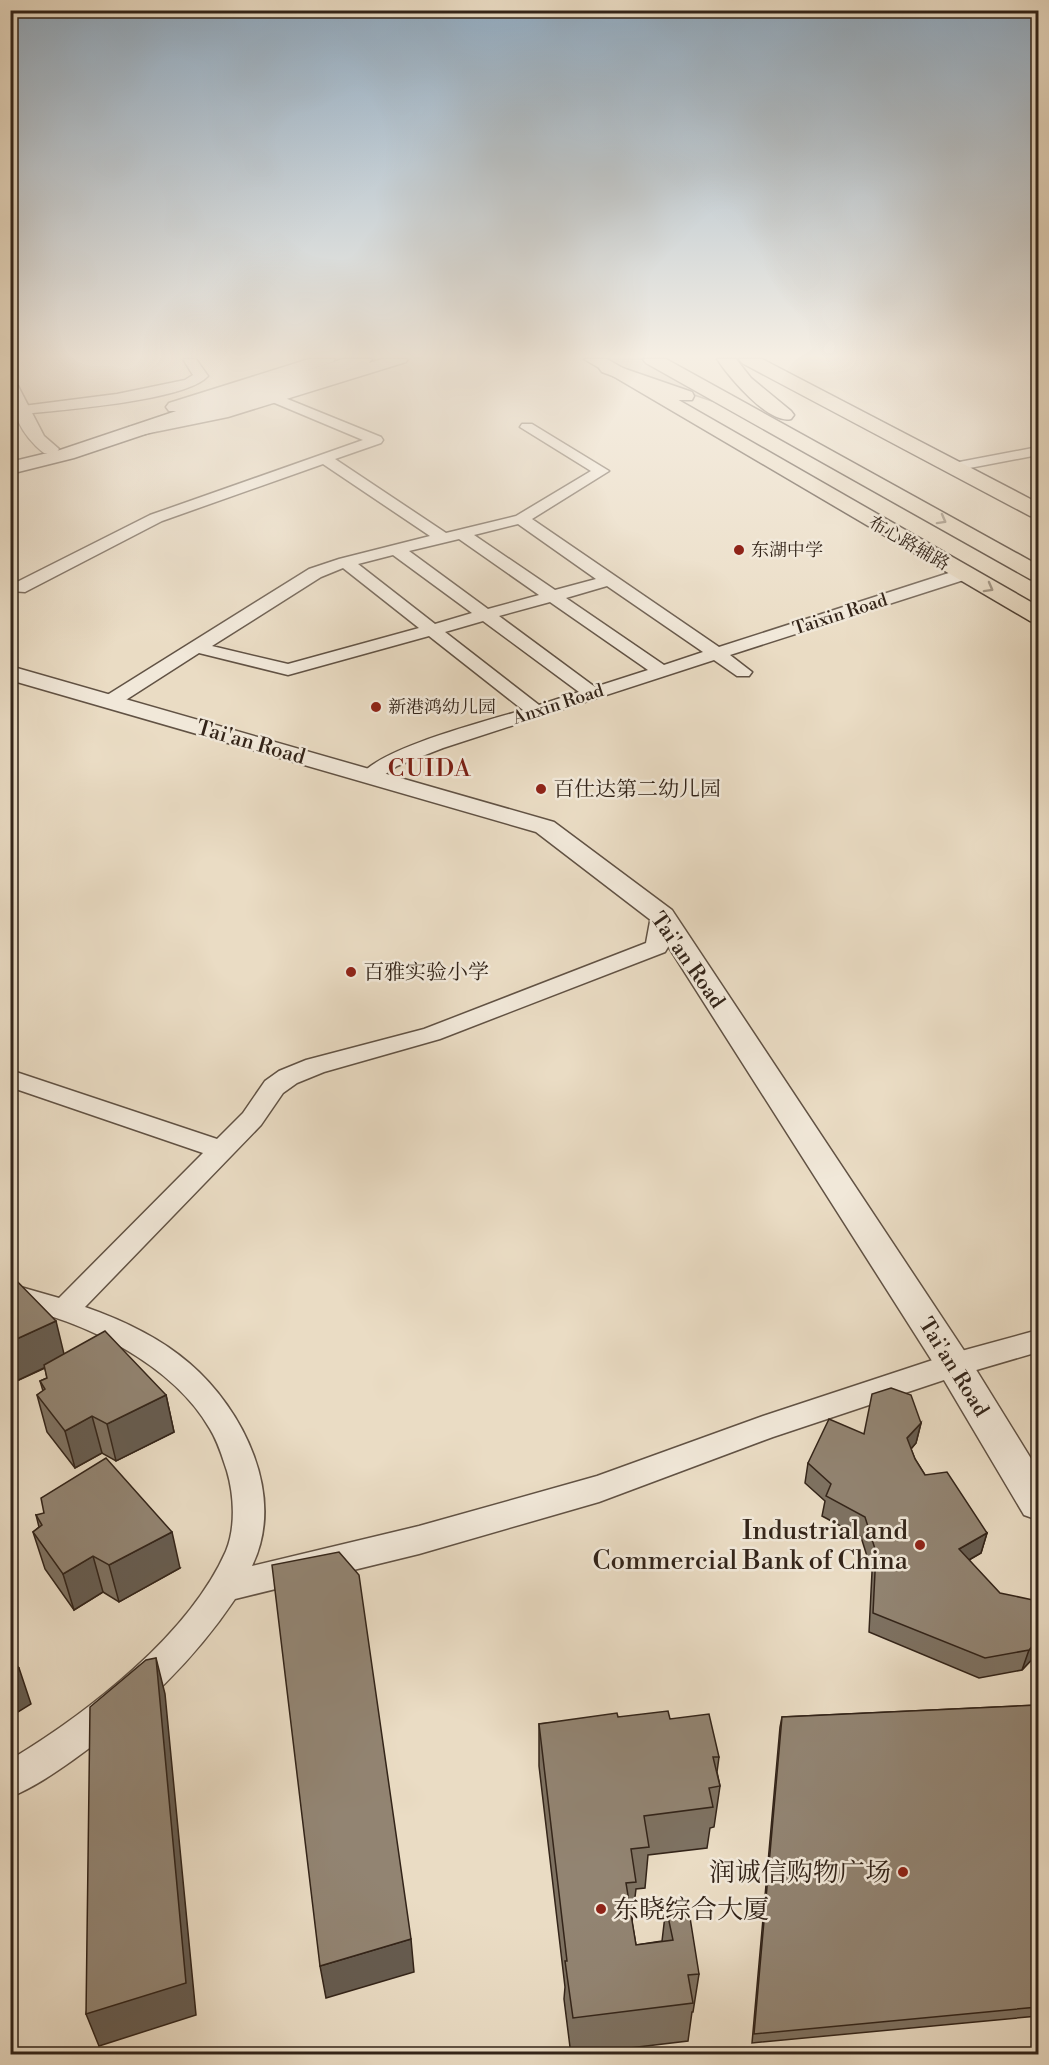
<svg xmlns="http://www.w3.org/2000/svg" width="1049" height="2065" font-family="'Libre Bodoni','Noto Serif SC',serif">
<style>
.green{fill:#cbbda7;stroke:#7f7060;stroke-width:1.5}
.lines{fill:none;stroke-linecap:round;stroke-linejoin:round}
.minor-casing{stroke:#615244;stroke-width:3}
.tertiary-casing{stroke:#615244;stroke-width:3}
.secondary-casing{stroke:#332419;stroke-width:3}
.primary-casing{stroke:#332419;stroke-width:3}
.trunk-casing{stroke:#332419;stroke-width:3}
.minor{fill:#f1e8d9;fill-rule:evenodd}
.tertiary{fill:#f1e8d9;fill-rule:evenodd}
.secondary{fill:#f1e8d9;fill-rule:evenodd}
.primary{fill:#eadcc4;fill-rule:evenodd}
.trunk{fill:#eadcc4;fill-rule:evenodd}
.wall{fill:#7e7262;stroke:#332419;stroke-width:1.5}
.shaded-wall{fill:#665c50;stroke:#332419;stroke-width:1.5}
.building{fill:#928472;stroke:#332419;stroke-width:1.5}
.oneway{stroke:#8e806e}
.poi-dot{fill:#8f2418;stroke:#f1e8d9;stroke-width:2}
.labels{text-anchor:middle;stroke-width:5;stroke-linejoin:round;paint-order:stroke}
.far-street-label{font-size:18px;fill:#332419;stroke:#f1e8d9}
.far-poi-label{font-size:18px;fill:#332419;stroke:#f1e8d9;text-anchor:start}
.street-label{font-size:21px;fill:#332419;stroke:#f1e8d9}
.poi-label{font-size:21px;fill:#332419;stroke:#f1e8d9;text-anchor:start}
.quarter-label{font-size:24px;letter-spacing:1.5px;fill:#7a1f14;stroke:#f1e8d9}
.near-poi-label{font-size:26px;fill:#332419;stroke:#f1e8d9;text-anchor:end}
</style>
<rect width="100%" height="100%" fill="#eadcc4"/>
<filter id="stains"><feTurbulence type="fractalNoise" baseFrequency=".00333" numOctaves="4"/><feColorMatrix values="0 0 0 0 .2 0 0 0 0 .09 0 0 0 0 .02 0 0 0 .5 -.17"/></filter>
<radialGradient id="worn" r=".72"><stop offset=".6" stop-color="#630" stop-opacity="0"/><stop offset="1" stop-color="#630" stop-opacity=".3"/></radialGradient>
<path class="green" d="M597,359h45l76,44 -110,-37z"/>
<g class="lines">
<defs>
<g id="minor">
<path d="M183,359h13l12,17c-22,25 -148,34 -185,38l-7,-4 7,-4 94,-12 68,-14 8,-5z"/>
<path d="M275,394l106,43 2,3 -2,3 -46,16 111,74 70,-17 75,-45 -71,-44 2,-3h10l77,47 -77,48 187,128 239,-77h12l2,4 -2,4 -240,77 22,17 -3,4h-12l-23,-16 -271,88 -46,18 -20,14h-14l-3,-4c20,-28 127,-55 163,-66l-94,-74 -141,39 -89,-22 -81,52h-14l-2,-4 2,-4 205,-128 30,-10 91,-23 -107,-72 -161,57 -137,71 -15,-1v-10l7,1 133,-67 213,-75 -93,-39 -2,-3zM518,524l78,55 -41,11 -81,-55zM459,539l80,56 -51,14 -79,-58zM393,555l79,58 -37,11 -77,-60zM343,568l76,60 -131,36 -76,-18 109,-69zM607,586l96,66 -39,13 -98,-67zM550,602l98,68 -53,17 -96,-71zM483,621l96,71 -40,13 -94,-73z"/>
<path d="M1038,447v8l-84,16 -7,-4 7,-4z"/>
<path d="M662,909l8,2 3,5 -5,31 -3,5 -225,87 -116,33 -27,11 -14,10 -22,32 -176,182c37,13 74,30 104,56 55,47 97,133 63,203l167,-40 178,-50 166,-60 191,-63 84,-23v22l-82,24 -183,61 -174,65 -180,52 -184,45c-43,64 -98,116 -162,161 -20,14 -40,28 -63,37v-37c78,-47 179,-125 216,-209 10,-24 8,-56 1,-80 -5,-15 -9,-29 -17,-42 -37,-65 -128,-110 -200,-123v-22l49,14 144,-145 -193,-66v-17l207,69 26,-26 22,-32 14,-10 27,-11 118,-31 222,-86 5,-27 3,-5z"/>
</g>
<g id="tertiary">
<path d="M309,359h26l-2,3 -152,49h-12l-3,-4 3,-4z"/>
<path d="M382,359h26l-2,3 -178,55 -93,19 -6,-1 -3,-4 3,-4 6,-1 84,-18z"/>
<path d="M10,381l8,5 26,50 15,13 -3,4h-12c-24,-19 -34,-43 -34,-72z"/>
<path d="M10,666l544,156 118,88 295,445 71,115v50l-14,-5 -83,-140 -289,-454 -116,-89 -526,-152z"/>
</g>
<path id="secondary" d="M343,359h29l-3,4 -146,45 -149,50 -64,16v-12l50,-12 149,-50z"/>
<g id="primary">
<path d="M584,359h23l431,247v17l-8,-2z"/>
<path d="M739,359h23l276,144v14l-8,-1 -288,-153z"/>
</g>
<g id="trunk">
<path d="M643,359h23l372,206v16l-8,-2 -384,-216z"/>
<path d="M717,359h19l15,19 40,33 3,4 -3,4c-22,6 -62,-42 -74,-60z"/>
<path d="M608,363l84,29 2,4 -2,4h-14l-76,-28 -3,-4 3,-4z"/>
</g>
</defs>
<use href="#minor" class="minor-casing"/>
<use href="#tertiary" class="tertiary-casing"/>
<use href="#secondary" class="secondary-casing"/>
<use href="#primary" class="primary-casing"/>
<use href="#trunk" class="trunk-casing"/>
<use href="#minor" class="minor"/>
<use href="#tertiary" class="tertiary"/>
<use href="#secondary" class="secondary"/>
<use href="#primary" class="primary"/>
<use href="#trunk" class="trunk"/>
</g>
<g class="wall">
<path d="M64,1354l102,41 8,37 -58,29 -14,-8 -27,15 -28,-36 -10,-37 6,-4 -3,-10 7,-3 -2,-10 -35,16z"/>
<path d="M921,1423l-5,20 -5,6 4,10 10,16 62,58 -6,20 -12,7 69,93 -16,17 -43,8 -110,-46 3,-60 -11,-35 -39,-21 3,-15 -20,-18 3,-20 56,-29z"/>
<path d="M36,1515l144,53 -61,34 -16,-10 -29,18 -29,-41 -12,-37 6,-5z"/>
<path d="M1038,1705v311l-286,27 28,-316 2,-10z"/>
<path d="M618,1717l52,2 49,38 -2,15 3,14 -6,41 -4,1 -3,20 -59,7 -3,33 -9,1 -4,33 4,23 26,-4 4,-34 33,67 -6,38h-1l-4,29 -117,14 -7,-56 1,-12 -26,-221v-42z"/>
</g>
<g class="shaded-wall">
<path d="M56,1321l9,37 -55,26v-42z"/>
<path d="M166,1395l8,37 -58,29 -9,-37z"/>
<path d="M92,1416l10,37 -27,15 -10,-37z"/>
<path d="M921,1423l-5,20 -13,15 4,-20z"/>
<path d="M172,1532l8,36 -61,34 -10,-37z"/>
<path d="M987,1533l-6,20 -28,16 6,-20z"/>
<path d="M93,1556l10,36 -29,18 -11,-36z"/>
<path d="M1038,1640v13l-16,17 7,-20z"/>
<path d="M156,1658l9,36 31,321 -97,31 -13,-32z"/>
<path d="M19,1668l12,36 -21,13v-44z"/>
<path d="M411,1939l3,33 -88,26 -6,-32z"/>
</g>
<g class="building">
<path d="M10,1274l46,47 -46,21z"/>
<path d="M105,1331l61,64 -59,29 -15,-8 -27,15 -28,-36 8,-6 -5,-8 7,-3 -3,-13z"/>
<path d="M891,1388l20,7 10,28 -14,15 8,21 10,16 22,-3 40,61 -28,16 41,44 38,8v39l-9,10 -44,8 -112,-45 3,-61 -11,-35 -39,-21 5,-12 -23,-21 21,-44 35,15 8,-40z"/>
<path d="M106,1458l66,74 -63,33 -16,-9 -30,18 -30,-42 9,-7 -6,-10 8,-2 -3,-15z"/>
<path d="M339,1552l20,23 52,364 -91,27 -48,-401z"/>
<path d="M10,1657l9,11 -9,5z"/>
<path d="M156,1658l30,325 -100,31 4,-307 56,-47z"/>
<path d="M1038,1705v302l-284,27 28,-317z"/>
<path d="M668,1711l2,8 39,-5 10,43h-6l7,29 -11,2 4,19 -69,9 5,31 -18,2 5,33 -10,1 10,62 37,-5 -7,-33 22,-2 11,69 -11,1 5,28 -120,15 -8,-57h2l-28,-237 78,-11 1,4z"/>
</g>
<defs><path id="oneway-chevron" d="M-2-3.5L2.5 0L-2 3.5" fill="none" stroke-width="1.6" stroke-linecap="round" stroke-linejoin="round" transform="scale(1.5)"/></defs>
<g class="oneway">
<use href="#oneway-chevron" transform="translate(942 520) rotate(29)"/>
<use href="#oneway-chevron" transform="translate(989 588) rotate(29)"/>
</g>
<linearGradient id="sky" x2="0" y2="1"><stop stop-color="#90abc2"/><stop offset="0.55" stop-color="#f6efe4"/><stop offset="1" stop-color="#f6efe4" stop-opacity="0"/></linearGradient>
<rect width="1049" height="648" fill="url(#sky)"/>
<g class="poi-dot">
<circle cx="739" cy="550" r="6"/>
<circle cx="376" cy="707" r="6"/>
<circle cx="541" cy="789" r="6"/>
<circle cx="351" cy="972" r="6"/>
<circle cx="920" cy="1545" r="6"/>
<circle cx="903" cy="1872" r="6"/>
<circle cx="601" cy="1909" r="6"/>
</g>
<g class="labels">
<g class="far-street-label">
<text transform="translate(909 543) rotate(30)" y="6">布心路辅路</text>
<text transform="translate(840 614) rotate(-18)" y="6">Taixin Road</text>
<text transform="translate(558 704) rotate(-18)" y="6">Anxin Road</text>
</g>
<g class="far-poi-label">
<text x="751" y="556">东湖中学</text>
<text x="388" y="713">新港鸿幼儿园</text>
</g>
<g class="street-label">
<text transform="translate(251 742) rotate(16)" y="7">Tai'an Road</text>
<text transform="translate(688 960) rotate(55)" y="7">Tai'an Road</text>
<text transform="translate(954 1367) rotate(58)" y="7">Tai'an Road</text>
</g>
<g class="poi-label">
<text x="553" y="796">百仕达第二幼儿园</text>
<text x="363" y="979">百雅实验小学</text>
</g>
<g class="quarter-label">
<text x="430" y="776">CUIDA</text>
</g>
<g class="near-poi-label">
<text x="908" y="1539">Industrial and<tspan x="908" dy="30">Commercial Bank of China</tspan></text>
<text x="891" y="1881">润诚信购物广场</text>
<text x="613" y="1918" text-anchor="start">东晓综合大厦</text>
</g>
</g>
<rect width="1049" height="2065" fill="none" stroke="#eadcc4" stroke-width="36"/>
<rect x="12" y="12" width="1025" height="2041" fill="none" stroke="#332419" stroke-width="3"/>
<rect x="18" y="18" width="1013" height="2029" fill="none" stroke="#332419" stroke-width="1.5"/>
<rect width="100%" height="100%" filter="url(#stains)"/>
<rect width="100%" height="100%" fill="url(#worn)"/>
</svg>
